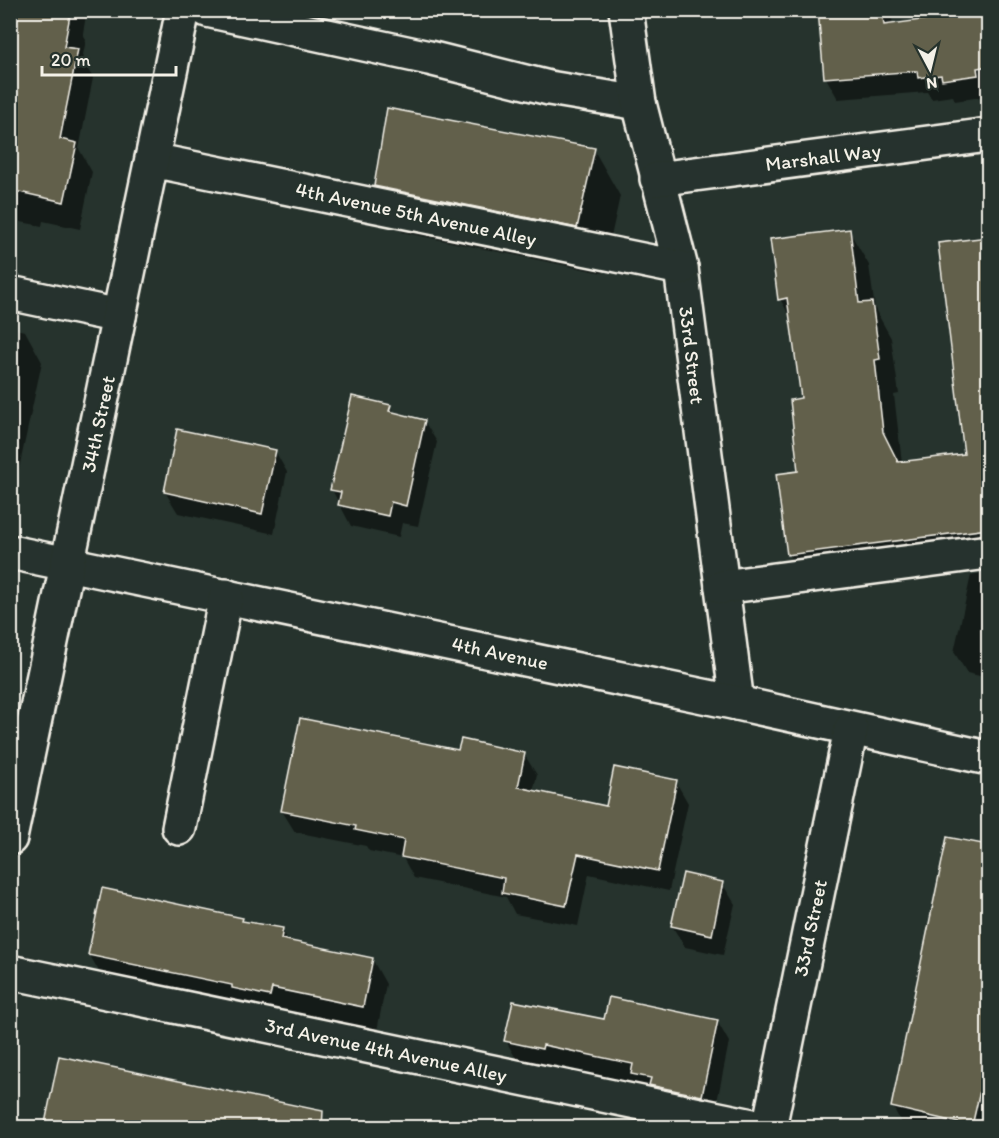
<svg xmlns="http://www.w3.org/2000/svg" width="999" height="1138" font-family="Itim,sans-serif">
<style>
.shadow{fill:#0007}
.building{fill:#62604c;stroke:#f4f1e8;stroke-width:1.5}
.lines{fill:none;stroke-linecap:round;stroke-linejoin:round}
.minor-casing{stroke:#f4f1e8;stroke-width:38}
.minor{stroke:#26332d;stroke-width:33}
.labels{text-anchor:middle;stroke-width:4.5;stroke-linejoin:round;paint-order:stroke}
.street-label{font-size:20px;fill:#f4f1e8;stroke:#26332d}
</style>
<rect width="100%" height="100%" fill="#26332d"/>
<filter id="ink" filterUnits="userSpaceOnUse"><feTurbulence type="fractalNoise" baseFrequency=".0167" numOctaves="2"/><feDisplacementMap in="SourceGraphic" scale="12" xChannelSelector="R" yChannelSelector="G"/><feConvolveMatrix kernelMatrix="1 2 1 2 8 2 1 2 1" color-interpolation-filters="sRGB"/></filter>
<g filter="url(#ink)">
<g class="shadow">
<path d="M18,10h69l-4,23 3,7 -4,20 11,18 -14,71 13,23 -12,57 -37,-8 -1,5 -32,-6v-179z"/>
<path d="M819,10h72l2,16 95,-14v84l-33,5 -2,-5 -21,3 -5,-7 -89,7 -12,-21z"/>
<path d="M594,150l26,46 -17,77 -201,-41 -27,-46z"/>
<path d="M849,231l20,34 6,44 16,29 8,56 -5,1 8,68 64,-8 -27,-210 49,-6v322l-180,28 -20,-35 12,-82 2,-72 -10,-80 -12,-21z"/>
<path d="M10,328l15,3 17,31 -27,125 -5,-1z"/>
<path d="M390,406l5,8 29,7 13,21 -19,84 -16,-3 -3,14 -48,-11 -19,-36z"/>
<path d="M275,451l12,21 -13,62 -96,-21 -13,-21z"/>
<path d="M988,572v106l-21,-5 -13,-21 17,-77z"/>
<path d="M459,752l65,2 13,21 -4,17 74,16 69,-26 12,21 -19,88 -80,-17 -11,52 -63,-12 -9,-17 -92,-19 -11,-20 -34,-7 -3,-5 -71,-14 -13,-21z"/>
<path d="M948,839l40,8v281h-84l-11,-21z"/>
<path d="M722,883l13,21 -12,51 -38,-8 -13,-21z"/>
<path d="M242,919l3,4 37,7 7,12 83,17 14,25 -9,47 -273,-51 -15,-26z"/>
<path d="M605,1020l112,1 12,21 -15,75 -69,-22 -7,-11 -83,-19 -1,5 -36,-8 -12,-21z"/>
<path d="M643,1124l17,4h-18z"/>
</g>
<g class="building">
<path d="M16,10h55l-7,37 14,2 -18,90 17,4 -13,59 -54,-12v-150z"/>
<path d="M818,10h64l2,15 104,-14v55l-11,2 1,7 -36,5 -1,-5 -23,3 -1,-7 -93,7z"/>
<path d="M387,108l208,40 -18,80 -203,-42z"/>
<path d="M850,229l9,74 13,-1 8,57 -5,1 8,72 15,30 66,-8 -26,-211 50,-6v292l-201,26 -11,-81 22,-3 -8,-71 11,-2 -14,-100 -9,2 -8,-61z"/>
<path d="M352,396l39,9 -2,6 36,9 -19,86 -15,-4 -3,14 -50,-11 3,-13 -11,-2z"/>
<path d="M177,429l99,21 -14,64 -98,-22z"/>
<path d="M300,718l158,32 3,-11 64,14 -7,34 88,19 8,-39 63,13 -19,91 -80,-17 -12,52 -64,-13 2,-15 -103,-21 3,-17 -49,-10 1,-4 -75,-15z"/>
<path d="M947,837l41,8v211l-16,70 -81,-19z"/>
<path d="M683,873l40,9 -11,53 -41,-9z"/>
<path d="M102,888l141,30 -1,3 41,7 -2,11 92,19 -10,49 -91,-19 -2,8 -38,-8v-3l-144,-30z"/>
<path d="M609,997l109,23 -16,76 -53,-11 2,-7 -20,-4 2,-10 -90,-19 -1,4 -38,-8 9,-40 91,18z"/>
<path d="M59,1056l264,55 -1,17h-278z"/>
</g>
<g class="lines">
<defs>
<g id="minor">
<path d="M207,10l222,48 120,30 90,15"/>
<path d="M626,10l13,93 42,165 56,435"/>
<path d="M152,160l529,108"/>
<path d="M657,179l331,-44"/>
<path d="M10,293l109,23"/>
<path d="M10,552l727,151 251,55"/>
<path d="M722,587l266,-35"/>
<path d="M179,828l47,-232"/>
<path d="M10,838l173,-828"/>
<path d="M10,972l752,156"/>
<path d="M769,1128l82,-399"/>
</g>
</defs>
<use href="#minor" class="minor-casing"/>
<use href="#minor" class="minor"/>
</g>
</g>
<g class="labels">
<g class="street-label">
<text transform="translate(823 157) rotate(-7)" y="7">Marshall Way</text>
<text transform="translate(416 214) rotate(12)" y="7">4th Avenue 5th Avenue Alley</text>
<text transform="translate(692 355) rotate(83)" y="7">33rd Street</text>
<text transform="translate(98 424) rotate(-78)" y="7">34th Street</text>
<text transform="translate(500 653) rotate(12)" y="7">4th Avenue</text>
<text transform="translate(810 928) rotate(-78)" y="7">33rd Street</text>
<text transform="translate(386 1050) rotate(12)" y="7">3rd Avenue 4th Avenue Alley</text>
</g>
</g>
<rect width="999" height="1138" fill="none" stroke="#26332d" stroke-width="36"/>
<rect x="18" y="18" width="963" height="1102" fill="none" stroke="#f4f1e8" stroke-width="2" filter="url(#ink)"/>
<g transform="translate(930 69) rotate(173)" stroke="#26332d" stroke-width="4.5" paint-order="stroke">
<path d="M0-4.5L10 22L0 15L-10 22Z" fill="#f4f1e8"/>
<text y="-9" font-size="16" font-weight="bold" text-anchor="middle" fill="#f4f1e8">N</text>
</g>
<path d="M42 66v9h134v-9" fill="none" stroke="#f4f1e8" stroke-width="3"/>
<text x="51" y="66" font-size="18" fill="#f4f1e8" stroke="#26332d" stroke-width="4.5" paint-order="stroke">20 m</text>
</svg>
